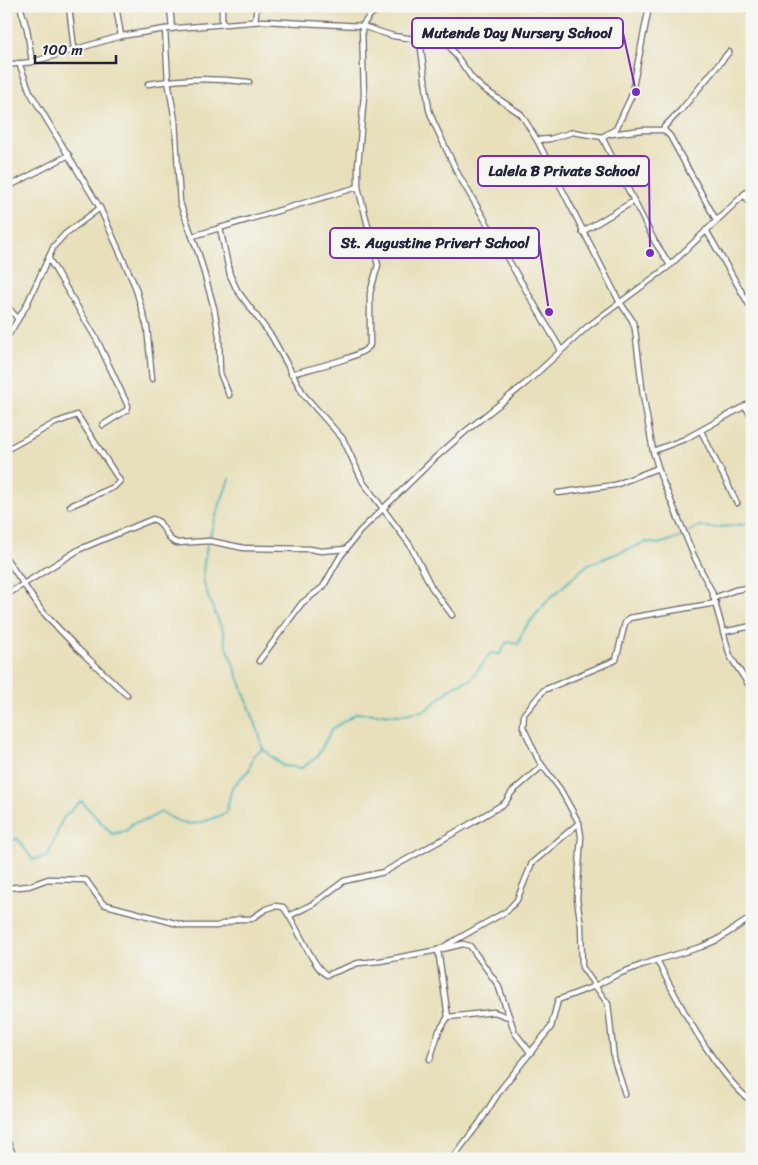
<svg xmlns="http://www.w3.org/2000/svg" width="758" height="1165" font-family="Sriracha,sans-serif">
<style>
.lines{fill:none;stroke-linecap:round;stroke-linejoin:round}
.stream{stroke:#43b3ba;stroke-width:2}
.minor-casing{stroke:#676468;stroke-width:7}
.minor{stroke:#fff;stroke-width:4.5}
.leader{fill:none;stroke:#7b2cbf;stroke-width:2}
.callout-dot{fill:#7b2cbf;stroke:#f6f6f2;stroke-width:2}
.callout{fill:#f6f6f2;stroke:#7b2cbf;stroke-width:2}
.callout-label{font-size:15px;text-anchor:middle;font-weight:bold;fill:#22223b}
</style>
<rect width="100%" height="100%" fill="#f6f6f2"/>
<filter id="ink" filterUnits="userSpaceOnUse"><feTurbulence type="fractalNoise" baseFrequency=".02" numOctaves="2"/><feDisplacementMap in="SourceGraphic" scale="10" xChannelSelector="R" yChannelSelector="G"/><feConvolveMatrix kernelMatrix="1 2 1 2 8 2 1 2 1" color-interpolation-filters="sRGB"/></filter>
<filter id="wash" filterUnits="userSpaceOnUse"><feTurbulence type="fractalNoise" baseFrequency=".0096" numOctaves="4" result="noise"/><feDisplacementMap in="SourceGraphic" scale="20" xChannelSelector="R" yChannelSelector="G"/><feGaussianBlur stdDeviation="1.12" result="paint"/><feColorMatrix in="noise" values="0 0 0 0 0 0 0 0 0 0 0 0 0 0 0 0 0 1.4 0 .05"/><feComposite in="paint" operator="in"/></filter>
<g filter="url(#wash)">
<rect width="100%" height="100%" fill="#e8e0bb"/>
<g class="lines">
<g class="stream">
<path d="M229,479c-9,27 -30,76 -25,104 4,17 13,34 20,50l1,9 33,88 5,19"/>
<path d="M6,840l12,-1 15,21 15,-4 15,-38 18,-17 31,33 14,-3 7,-8 14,-3 14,-8c29,18 35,13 65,1l6,-26 17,-17 5,-15 9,-6 20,17 19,2 15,-11 15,-28 25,-16 43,2 26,-5 28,-24 17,-7 20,-26 9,1 7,-12 11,2 6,-15 25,-30 38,-34 60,-23 11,2 21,-6 20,-12 13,2 33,-4 7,1"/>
</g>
</g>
</g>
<g filter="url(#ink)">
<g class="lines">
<defs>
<g id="minor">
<path d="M20,6l7,23 5,33"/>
<path d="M69,6l5,43"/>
<path d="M116,6l5,30"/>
<path d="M170,6l2,23"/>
<path d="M222,6v18"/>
<path d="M738,6l14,5"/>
<path d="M255,21l2,-15"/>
<path d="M165,29l3,52 7,39 5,83 19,52 15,53 5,28 1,37 9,22"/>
<path d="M420,41l9,69 5,13 24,51 103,176"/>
<path d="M19,63l11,29 70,116 35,78 12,41 5,52"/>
<path d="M6,65l26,-3 89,-26 44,-7 98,-8 99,5 8,-11 13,-9"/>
<path d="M148,84c34,-6 67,-6 101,-2"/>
<path d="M664,130v-3l17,-17 48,-58"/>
<path d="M611,134l31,-4h22l6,6 46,84"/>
<path d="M537,140l13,-1 23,-7 29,5 14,-8 15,-32 18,-90 7,-1"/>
<path d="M6,188l63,-33"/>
<path d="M744,194l8,14"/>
<path d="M634,201l21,41 15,23"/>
<path d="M220,228l10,47 7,15 35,47 32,58 39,44 20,43 47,63 22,43 20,27"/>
<path d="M706,230l46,80"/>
<path d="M582,232l52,-31 -32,-64"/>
<path d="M193,236l165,-49"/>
<path d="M49,259l48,81 31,66 -1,4 -24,15"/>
<path d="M6,305l12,14"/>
<path d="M6,339l20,-33 28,-60 11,-12 35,-26"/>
<path d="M291,374c16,-5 72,-16 79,-29v-52l8,-28 -20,-78v-21l6,-71 -2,-69 31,10 50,7 7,4 22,31 10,10 39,26 16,26 82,161 13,19 3,9 8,66 10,56 8,26 33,79 18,36 18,64 22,34"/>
<path d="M745,406l7,11"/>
<path d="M701,431l36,72"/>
<path d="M6,450l49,-27 22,-8 43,66 -6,6 -44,19"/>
<path d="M653,451l32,-12 67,-37"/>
<path d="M558,493l57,-8 43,-17"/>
<path d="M6,558l35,52 37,39 49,46"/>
<path d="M6,595l74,-46 73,-30 6,3 12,18 6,3 33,-2 34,7 66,1 11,2 25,-2"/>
<path d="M714,598l21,-8 17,-3"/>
<path d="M723,632l29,-6"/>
<path d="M259,661l43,-58 21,-16 17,-30 20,-26 75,-73 31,-27 60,-48 61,-56 81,-60 84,-80"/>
<path d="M6,888l23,-2 19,-7 38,1 17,24 83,22h31l21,-7h13l15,-10 9,-3 8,1c13,15 30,62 44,68l31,-12 22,-2 58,-11 69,-39 10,-11 15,-37 47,-40"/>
<path d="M289,916l24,-12 31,-23 40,-9 86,-48 35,-21 7,-11 30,-26"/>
<path d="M657,960c21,42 58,113 95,142"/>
<path d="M448,1017l46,-5 14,5"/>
<path d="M430,1059l9,-28 9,-14 -10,-67 25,-6 7,2 28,39 17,48 16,20"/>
<path d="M625,1094l-11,-35 -6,-55 -26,-37 -1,-41 -4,-27 4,-63 -2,-13 -19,-34 -21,-28 -16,-34 1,-13 20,-24 72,-30 9,-37 4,-5 87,-15"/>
<path d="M6,1138l9,21"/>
<path d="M452,1159l28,-37 21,-33 50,-62 7,-27 37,-14 21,-11 28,-11 57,-17 16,-7 35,-23"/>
</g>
</defs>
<use href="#minor" class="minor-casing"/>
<use href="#minor" class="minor"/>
</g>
</g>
<path class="leader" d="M636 92L623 33M650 253L649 171M549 312L539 243"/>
<g class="callout-dot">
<circle cx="636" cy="92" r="5"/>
<circle cx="650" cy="253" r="5"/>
<circle cx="549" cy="312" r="5"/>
</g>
<g class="callout">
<rect x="412" y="18" width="211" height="30" rx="5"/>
<rect x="478" y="156" width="171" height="30" rx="5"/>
<rect x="330" y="228" width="209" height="30" rx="5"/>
</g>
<g class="callout-label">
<text x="517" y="38">Mutende Day Nursery School</text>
<text x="564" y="176">Lalela B Private School</text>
<text x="435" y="248">St. Augustine Privert School</text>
</g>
<rect width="758" height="1165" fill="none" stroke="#f6f6f2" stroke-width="25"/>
<path d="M35 55v8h81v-8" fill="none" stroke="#22223b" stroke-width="2.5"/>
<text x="42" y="55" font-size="15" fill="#22223b" stroke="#f6f6f2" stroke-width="4" paint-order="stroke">100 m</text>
</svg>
